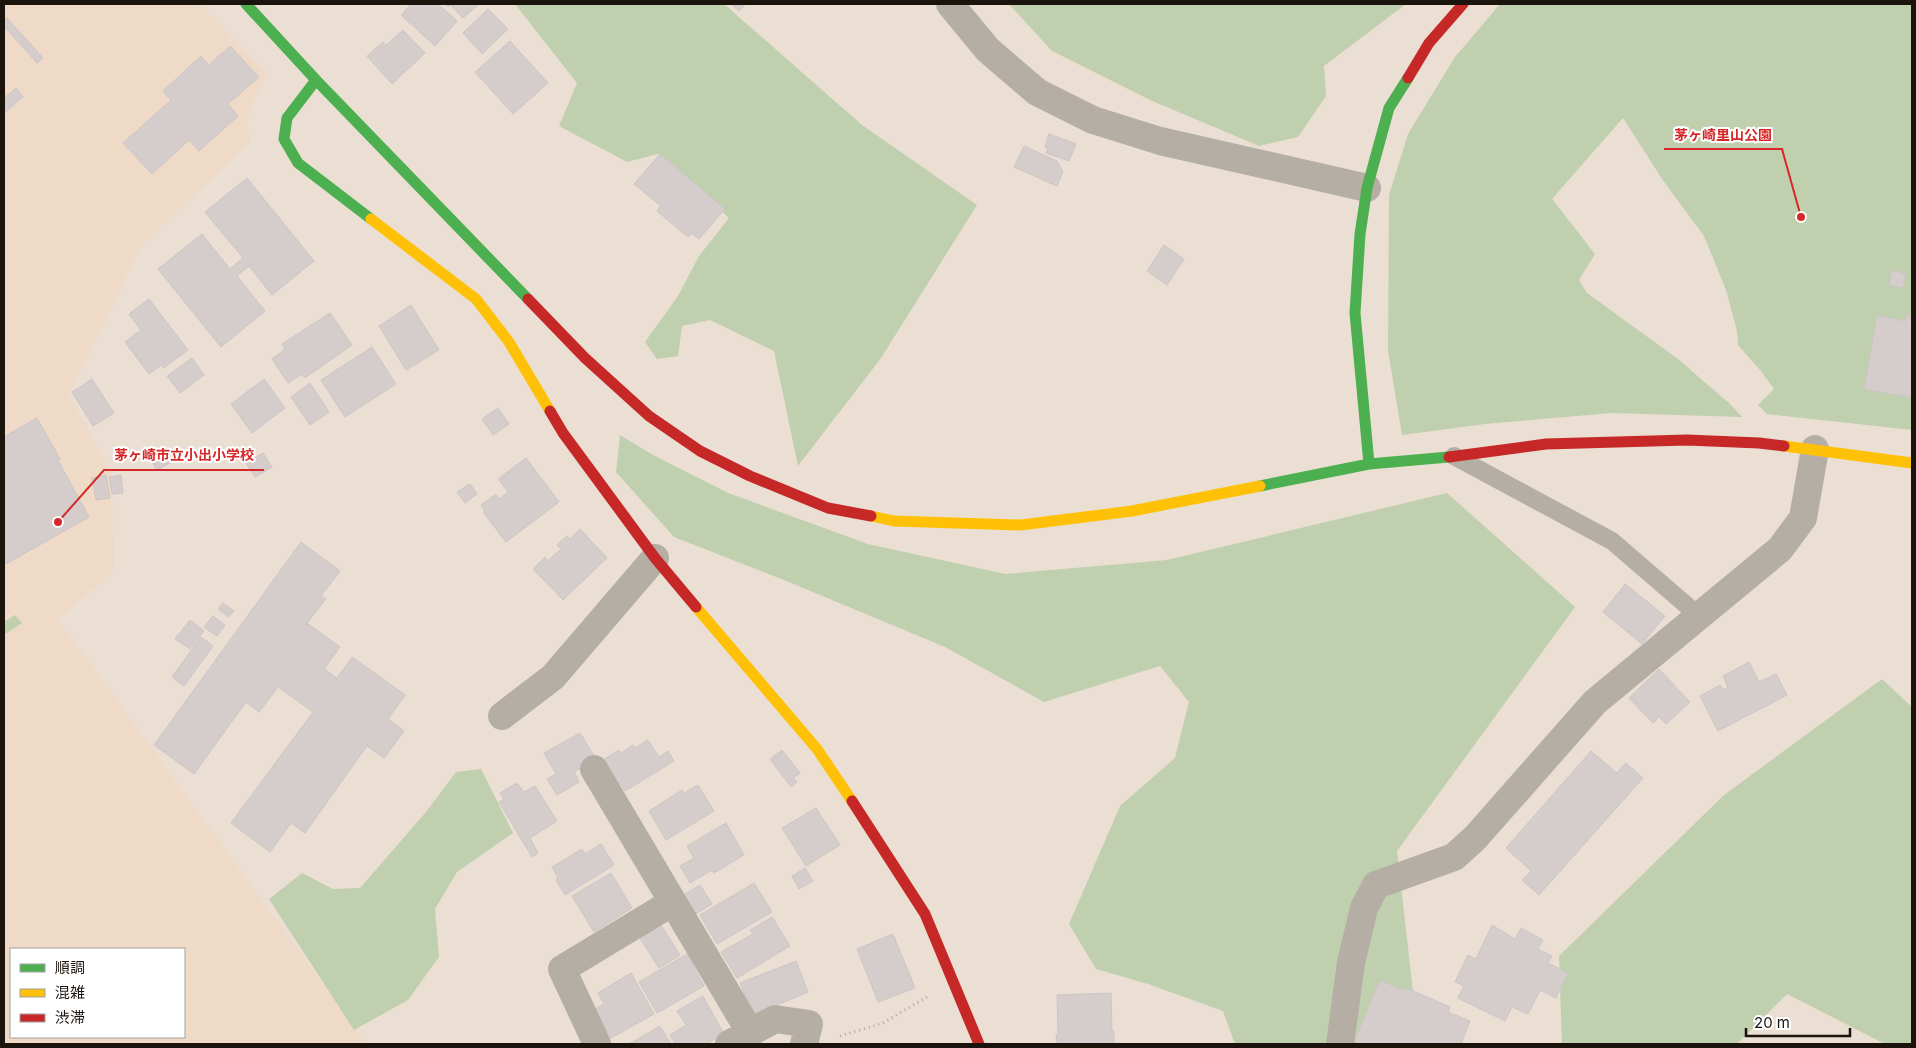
<svg xmlns="http://www.w3.org/2000/svg" width="1916" height="1048" viewBox="0 0 1916 1048" font-family="Inter,'Noto Sans JP',sans-serif">
<style>
.built{fill:#eedac7;fill-rule:evenodd}
.green{fill:#c0cfae}
.building{fill:#d5cccc;stroke:#cdc5c5}
.lines{fill:none;stroke-linecap:round;stroke-linejoin:round}
.path{stroke:#b0a9a1;stroke-width:3;stroke-dasharray:1 4;stroke-linecap:butt}
.lane{stroke:#b5aea5;stroke-width:18}
.street{stroke:#b5aea5;stroke-width:28}
.fast{stroke:#4caf50;stroke-width:11}
.slow{stroke:#ffc107;stroke-width:11}
.jam{stroke:#c62828;stroke-width:11}
.leader{fill:none;stroke:#d62828;stroke-width:2}
.callout-dot{fill:#d62828;stroke:#fff;stroke-width:2}
.callout-label{font-size:14px;text-anchor:middle;font-weight:bold;fill:#d62828;stroke:#fff;stroke-width:4;stroke-linejoin:round;paint-order:stroke}
</style>
<rect width="100%" height="100%" fill="#ebdfd4"/>
<path class="built" d="M 4,4 L 200,4 L 266,73 L 247,117 L 250,142 L 141,246 L 69,396 L 112,473 L 114,572 L 58,619 L 366,1044 L 4,1044 ZM 11,949 L 184,949 L 184,1037 L 11,1037 Z"/>
<path class="green" d="M 515,4 L 724,4 L 862,125 L 977,205 L 881,358 L 798,466 L 774,351 L 710,320 L 682,326 L 678,356 L 657,359 L 645,342 L 678,296 L 699,256 L 729,218 L 658,154 L 627,162 L 559,126 L 577,83 Z
M 1009,4 L 1406,4 L 1324,66 L 1326,96 L 1298,137 L 1259,146 L 1150,100 L 1052,51 Z
M 1500,4 L 1912,4 L 1912,430 L 1767,414 L 1758,405 L 1774,389 L 1760,370 L 1738,345 L 1737,331 L 1726,290 L 1704,236 L 1662,179 L 1623,118 L 1552,199 L 1595,254 L 1579,280 L 1587,293 L 1678,359 L 1730,404 L 1742,417 L 1612,413 L 1485,424 L 1402,435 L 1388,350 L 1389,195 L 1408,134 L 1455,57 Z
M 620,435 L 653,455 L 728,493 L 868,544 L 1005,574 L 1167,560 L 1447,493 L 1575,607 L 1397,851 L 1419,1044 L 1235,1044 L 1223,1011 L 1148,984 L 1096,969 L 1069,924 L 1120,806 L 1175,758 L 1189,702 L 1160,666 L 1044,702 L 945,647 L 784,580 L 674,537 L 616,472 Z
M 15,615 L 22,623 L 4,635 L 4,622 Z
M 1882,679 L 1912,707 L 1912,1044 L 1885,1044 L 1787,994 L 1737,1044 L 1562,1044 L 1559,956 L 1724,795 Z
M 481,769 L 513,833 L 457,872 L 435,909 L 439,957 L 408,1000 L 354,1030 L 269,899 L 302,873 L 333,889 L 360,888 L 426,812 L 456,772 Z"/>
<path class="building" d="M 411,4 L 438,4 L 457,21 L 435,46 L 401,15 Z
M 446,4 L 479,4 L 463,18 L 451,5 L 448,7 Z
M 731,4 L 745,4 L 739,11 Z
M 488,9 L 508,29 L 482,54 L 463,33 Z
M 7,18 L 43,58 L 37,63 L 4,26 L 4,21 Z
M 403,30 L 425,53 L 392,84 L 367,56 L 383,42 L 386,45 Z
M 510,41 L 548,83 L 513,114 L 475,72 Z
M 230,46 L 259,77 L 228,104 L 238,116 L 199,151 L 189,140 L 152,174 L 123,143 L 171,100 L 163,91 L 201,56 L 209,65 Z
M 16,88 L 23,97 L 4,113 L 4,98 Z
M 1049,134 L 1076,144 L 1069,161 L 1046,153 L 1048,148 L 1045,147 Z
M 1024,146 L 1057,161 L 1063,172 L 1057,186 L 1014,167 Z
M 660,154 L 725,209 L 699,239 L 691,233 L 688,237 L 657,211 L 661,206 L 634,184 Z
M 247,178 L 314,261 L 272,295 L 249,266 L 237,276 L 265,311 L 221,347 L 158,269 L 202,234 L 230,269 L 243,258 L 205,212 Z
M 1164,245 L 1184,259 L 1167,285 L 1147,271 Z
M 1892,270 L 1906,274 L 1903,288 L 1889,285 Z
M 149,299 L 188,350 L 164,368 L 161,365 L 149,374 L 125,342 L 141,330 L 129,314 Z
M 411,305 L 439,350 L 406,370 L 379,326 Z
M 330,313 L 352,345 L 305,378 L 302,374 L 288,383 L 272,359 L 285,349 L 282,344 Z
M 1906,314 L 1912,315 L 1912,398 L 1864,389 L 1877,316 L 1906,321 Z
M 372,347 L 396,384 L 345,417 L 321,380 Z
M 192,358 L 204,375 L 180,393 L 167,376 Z
M 92,379 L 114,413 L 93,426 L 72,392 Z
M 264,379 L 285,408 L 252,433 L 231,404 Z
M 310,383 L 329,412 L 310,425 L 291,397 Z
M 498,408 L 509,424 L 493,435 L 482,419 Z
M 37,418 L 60,459 L 58,460 L 89,517 L 4,565 L 4,437 Z
M 167,453 L 172,462 L 157,470 L 152,462 Z
M 263,453 L 272,467 L 255,477 L 246,463 Z
M 526,458 L 559,502 L 506,542 L 483,512 L 485,511 L 481,505 L 496,494 L 499,499 L 508,492 L 498,479 Z
M 106,475 L 110,498 L 96,500 L 92,478 Z
M 121,475 L 123,493 L 112,494 L 109,477 Z
M 470,484 L 477,494 L 465,503 L 457,492 Z
M 580,529 L 607,558 L 563,600 L 533,569 L 545,557 L 548,561 L 561,549 L 557,545 L 567,536 L 570,539 Z
M 301,542 L 340,571 L 321,596 L 326,599 L 307,623 L 340,647 L 324,669 L 337,678 L 352,657 L 405,695 L 388,719 L 404,731 L 384,758 L 367,746 L 305,833 L 291,823 L 270,852 L 231,823 L 313,712 L 278,687 L 259,712 L 246,702 L 194,774 L 154,745 Z
M 1625,584 L 1665,616 L 1642,644 L 1603,612 Z
M 223,603 L 234,611 L 229,617 L 218,609 Z
M 213,616 L 225,625 L 217,636 L 204,627 Z
M 190,620 L 204,631 L 190,649 L 175,639 Z
M 201,637 L 213,646 L 184,686 L 172,677 Z
M 1749,662 L 1759,682 L 1776,674 L 1787,695 L 1718,731 L 1700,696 L 1720,685 L 1723,690 L 1728,687 L 1723,676 Z
M 1659,669 L 1690,702 L 1666,724 L 1659,717 L 1653,723 L 1629,698 Z
M 580,733 L 596,759 L 574,772 L 579,782 L 557,795 L 547,779 L 556,774 L 544,753 Z
M 648,740 L 659,757 L 668,751 L 674,761 L 625,791 L 620,783 L 617,785 L 603,760 L 619,750 L 621,753 L 633,745 L 635,748 Z
M 782,750 L 800,773 L 793,778 L 797,782 L 791,787 L 770,759 Z
M 1591,751 L 1617,773 L 1626,763 L 1643,778 L 1539,895 L 1522,880 L 1531,871 L 1506,848 Z
M 517,783 L 524,792 L 535,786 L 557,821 L 530,838 L 538,853 L 532,857 L 499,802 L 504,799 L 500,793 Z
M 698,785 L 714,811 L 666,840 L 649,811 L 682,790 L 684,793 Z
M 816,808 L 840,845 L 806,866 L 782,828 Z
M 726,823 L 744,855 L 714,873 L 712,870 L 690,883 L 680,866 L 694,858 L 687,846 Z
M 601,844 L 614,865 L 565,895 L 556,880 L 558,878 L 552,867 L 582,849 L 585,854 Z
M 805,868 L 813,881 L 799,889 L 792,876 Z
M 611,873 L 632,908 L 594,932 L 572,896 Z
M 754,883 L 772,912 L 717,944 L 700,915 Z
M 700,885 L 712,904 L 694,915 L 682,896 Z
M 772,917 L 790,946 L 737,978 L 721,952 L 753,934 L 750,930 Z
M 661,925 L 680,955 L 659,968 L 640,938 Z
M 1492,925 L 1515,939 L 1521,928 L 1543,940 L 1538,949 L 1552,956 L 1548,963 L 1568,973 L 1556,998 L 1540,990 L 1528,1014 L 1512,1007 L 1505,1021 L 1458,998 L 1464,986 L 1455,982 L 1468,955 L 1476,959 Z
M 893,934 L 915,988 L 878,1002 L 857,949 Z
M 687,954 L 704,986 L 657,1013 L 639,982 Z
M 796,961 L 808,992 L 753,1015 L 740,983 Z
M 631,973 L 654,1014 L 611,1038 L 595,1009 L 604,1004 L 598,993 Z
M 1380,980 L 1403,990 L 1404,987 L 1450,1007 L 1448,1012 L 1470,1021 L 1461,1044 L 1360,1044 L 1354,1042 Z
M 1111,993 L 1112,1031 L 1114,1031 L 1114,1044 L 1057,1044 L 1056,1035 L 1058,1034 L 1057,995 Z
M 703,996 L 724,1034 L 706,1044 L 675,1044 L 670,1035 L 686,1025 L 677,1011 Z
M 660,1026 L 671,1044 L 629,1044 Z"/>
<g class="lines">
<path class="path" d="M 840,1036 L 883,1023 L 927,997"/>
<path class="lane" d="M 1454,456 L 1612,541 L 1699,616"/>
<path class="street" d="M 950,4 L 988,50 L 1037,92 L 1093,120 L 1160,141 L 1367,188
M 502,716 L 553,677 L 655,558
M 594,769 L 750,1032
M 597,1044 L 562,969 L 673,902
M 729,1044 L 775,1019 L 809,1024 L 804,1044
M 1340,1044 L 1351,963 L 1364,908 L 1376,885 L 1454,857 L 1475,838 L 1595,702 L 1780,549 L 1803,518 L 1815,449"/>
<path class="fast" d="M 246,4 L 316,80 L 528,299
M 316,80 L 287,118 L 284,139 L 298,163 L 371,219
M 1369,464 L 1355,313 L 1360,234 L 1367,188 L 1389,108 L 1408,78
M 1260,486 L 1369,464 L 1449,457"/>
<path class="slow" d="M 371,219 L 476,299 L 509,342 L 550,411
M 1784,446 L 1912,463
M 871,516 L 894,521 L 1021,525 L 1132,511 L 1260,486
M 696,607 L 817,749 L 852,801"/>
<path class="jam" d="M 1408,78 L 1429,43 L 1463,4
M 528,299 L 585,358 L 649,416 L 700,451 L 750,476 L 828,508 L 871,516
M 550,411 L 563,433 L 655,558 L 696,607
M 1449,457 L 1546,444 L 1687,440 L 1759,443 L 1784,446
M 852,801 L 925,914 L 979,1044"/>
</g>
<path class="leader" d="M1801 217L1782 149H1664M58 522L104 470H264"/>
<g class="callout-dot">
<circle cx="1801" cy="217" r="5"/>
<circle cx="58" cy="522" r="5"/>
</g>
<g class="callout-label">
<text x="1723" y="140">茅ヶ崎里山公園</text>
<text x="184" y="460">茅ヶ崎市立小出小学校</text>
</g>
<rect width="1916" height="1048" fill="none" stroke="#1b140d" stroke-width="10"/>
<rect x="10" y="948" width="175" height="90" fill="#ffffff" stroke="#a4a19e"/>
<rect x="20" y="964" width="25" height="8" fill="#4caf50" stroke="#a4a19e"/>
<text x="55" y="973" font-size="15" fill="#1b140d">順調</text>
<rect x="20" y="989" width="25" height="8" fill="#ffc107" stroke="#a4a19e"/>
<text x="55" y="998" font-size="15" fill="#1b140d">混雑</text>
<rect x="20" y="1014" width="25" height="8" fill="#c62828" stroke="#a4a19e"/>
<text x="55" y="1023" font-size="15" fill="#1b140d">渋滞</text>
<path d="M1746 1028v8h104v-8" fill="none" stroke="#1b140d" stroke-width="2.5"/>
<text x="1754" y="1028" font-size="15" fill="#1b140d" stroke="#ffffff" stroke-width="4" paint-order="stroke">20 m</text>
</svg>
